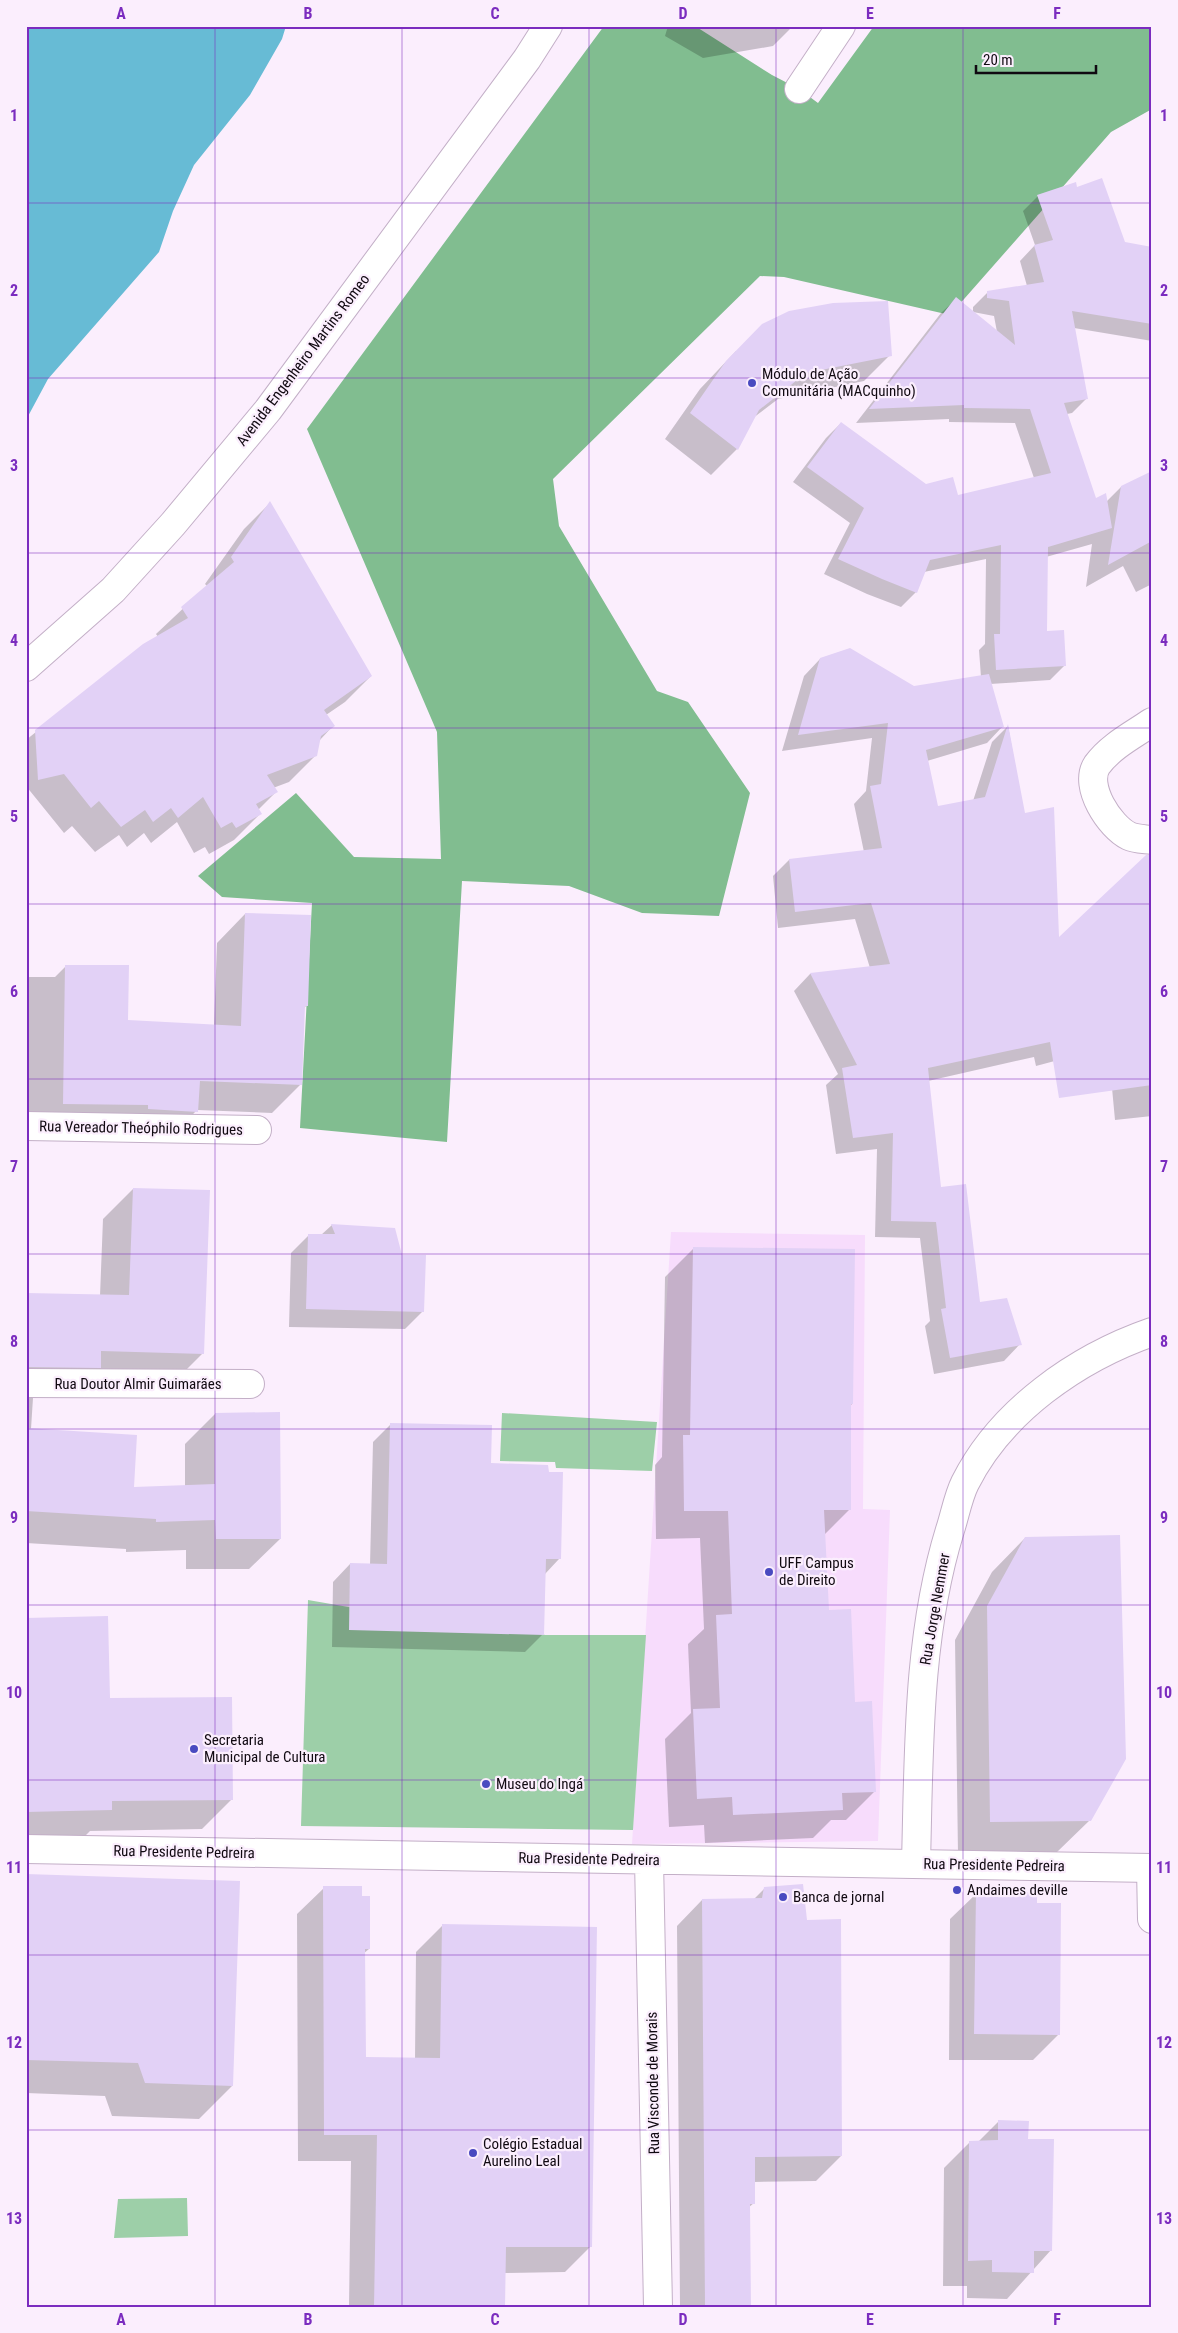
<svg xmlns="http://www.w3.org/2000/svg" width="1178" height="2333" viewBox="0 0 1178 2333" font-family="'Roboto Condensed',sans-serif">
<style>
.built{fill:#f7dcfc}
.green{fill:#9dcfa8}
.forest{fill:#81bd90}
.water{fill:#67bbd5}
.shadow{fill:#0003;fill-rule:evenodd}
.building{fill:#e2d1f6}
.lines{fill:none;stroke-linecap:round;stroke-linejoin:round}
.minor-casing{stroke:#c3afc7;stroke-width:30}
.tertiary-casing{stroke:#c3afc7;stroke-width:30}
.secondary-casing{stroke:#c3afc7;stroke-width:30}
.minor{stroke:#fff;stroke-width:28}
.tertiary{stroke:#fff;stroke-width:28}
.secondary{stroke:#fff;stroke-width:28}
.grid{fill:none;stroke:#7b2cbf;stroke-width:1;stroke-opacity:0.55}
.poi-dot{fill:#494ac0;stroke:#fbeefd;stroke-width:2}
.labels{text-anchor:middle;stroke-width:4.5;stroke-linejoin:round;paint-order:stroke}
.street-label{font-size:15px;fill:#100911;stroke:#fbeefd}
.poi-label{font-size:15px;fill:#100911;stroke:#fbeefd;text-anchor:start}
.neatline{fill:none;stroke:#7b2cbf;stroke-width:2}
.grid-label{font-size:16px;text-anchor:middle;font-weight:bold;fill:#7b2cbf}
</style>
<rect width="100%" height="100%" fill="#fbeefd"/>
<path class="built" d="M 671,1232 L 865,1235 L 863,1509 L 890,1510 L 878,1841 L 632,1844 Z"/>
<path class="green" d="M 502,1413 L 657,1422 L 652,1471 L 556,1468 L 555,1462 L 500,1461 Z
M 308,1600 L 441,1623 L 534,1631 L 545,1635 L 646,1635 L 633,1830 L 301,1826 Z
M 187,2198 L 188,2236 L 114,2238 L 118,2199 Z"/>
<path class="forest" d="M 604,26 L 695,26 L 772,75 L 799,89 L 818,103 L 874,26 L 1152,26 L 1152,109 L 1111,132 L 950,315 L 784,277 L 760,276 L 553,479 L 559,526 L 657,691 L 688,702 L 750,793 L 719,916 L 642,913 L 569,886 L 462,881 L 447,1142 L 300,1128 L 312,903 L 222,897 L 198,876 L 296,793 L 354,857 L 441,859 L 437,732 L 307,429 Z"/>
<path class="water" d="M 26,26 L 286,26 L 282,39 L 250,95 L 194,165 L 173,211 L 159,252 L 48,379 L 26,420 Z"/>
<path class="shadow" d="M 668,26 L 793,26 L 773,46 L 703,58 L 665,36 Z
M 1076,189 L 1124,243 L 1152,248 L 1152,341 L 1074,328 L 1087,398 L 1072,413 L 1067,414 L 1095,500 L 1106,502 L 1121,487 L 1152,473 L 1152,584 L 1136,592 L 1123,566 L 1086,587 L 1092,544 L 1046,557 L 1045,633 L 1065,665 L 1050,680 L 990,684 L 1003,726 L 987,743 L 927,761 L 937,807 L 973,801 L 992,742 L 1008,726 L 1024,815 L 1058,940 L 1152,1035 L 1036,1066 L 1034,1057 L 928,1081 L 940,1188 L 979,1304 L 1020,1344 L 1004,1361 L 934,1374 L 925,1326 L 930,1321 L 920,1238 L 875,1237 L 877,1149 L 836,1154 L 826,1085 L 838,1074 L 794,991 L 810,974 L 870,968 L 855,919 L 778,928 L 773,876 L 789,860 L 864,852 L 854,804 L 866,791 L 872,738 L 782,751 L 804,676 L 820,659 L 914,687 L 981,677 L 979,650 L 985,644 L 986,559 L 924,572 L 916,592 L 901,607 L 867,594 L 824,574 L 850,523 L 793,482 L 826,438 L 841,423 L 926,485 L 957,497 L 1034,478 L 1015,423 L 949,422 L 949,419 L 856,423 L 941,313 L 956,299 L 973,312 L 973,307 L 988,292 L 1027,286 L 1020,261 L 1035,245 L 1023,211 L 1038,196 ZM 973,312 L 994,316 L 997,332 Z
M 736,351 L 890,355 L 864,381 L 778,399 L 753,418 L 737,449 L 711,475 L 665,439 L 700,389 Z
M 270,503 L 371,676 L 345,702 L 326,715 L 333,726 L 319,741 L 316,755 L 289,782 L 273,788 L 276,792 L 258,810 L 260,814 L 234,840 L 209,854 L 205,847 L 194,853 L 177,822 L 151,843 L 144,833 L 127,847 L 119,835 L 95,852 L 72,826 L 64,833 L 26,786 L 26,740 L 144,645 L 158,637 L 156,634 L 207,586 L 205,584 L 244,529 Z
M 245,914 L 306,1006 L 304,1008 L 301,1084 L 272,1113 L 197,1110 L 168,1140 L 26,1126 L 26,977 L 55,977 L 66,966 L 127,1021 L 214,1026 L 217,943 Z
M 1152,1068 L 1152,1116 L 1115,1120 L 1112,1088 Z
M 133,1189 L 203,1353 L 172,1384 L 86,1381 L 69,1398 L 33,1398 L 31,1429 L 133,1489 L 185,1487 L 185,1444 L 215,1414 L 280,1539 L 249,1569 L 186,1569 L 186,1550 L 126,1552 L 126,1549 L 26,1543 L 26,1294 L 100,1296 L 103,1219 Z
M 332,1225 L 401,1256 L 423,1311 L 405,1329 L 289,1327 L 291,1253 L 309,1235 L 321,1235 Z
M 693,1249 L 852,1404 L 850,1406 L 850,1509 L 824,1535 L 828,1612 L 854,1703 L 875,1791 L 846,1820 L 831,1820 L 813,1838 L 705,1843 L 704,1825 L 669,1827 L 665,1739 L 691,1713 L 688,1644 L 704,1629 L 700,1538 L 656,1539 L 655,1465 L 662,1457 L 665,1277 Z
M 391,1424 L 490,1465 L 547,1473 L 559,1559 L 545,1574 L 543,1634 L 525,1652 L 332,1647 L 333,1582 L 350,1564 L 370,1565 L 373,1442 Z
M 1025,1538 L 1090,1820 L 1056,1853 L 958,1855 L 955,1640 L 992,1572 Z
M 26,1619 L 109,1700 L 232,1799 L 202,1829 L 90,1831 L 81,1840 L 26,1841 Z
M 26,1875 L 232,2086 L 199,2119 L 112,2116 L 105,2096 L 26,2093 Z
M 324,1888 L 361,1897 L 369,1949 L 363,1954 L 364,2058 L 415,2059 L 416,1952 L 442,1926 L 591,2246 L 565,2272 L 504,2273 L 503,2307 L 349,2307 L 351,2161 L 298,2161 L 297,1914 Z
M 764,1889 L 806,1921 L 841,2156 L 816,2181 L 754,2182 L 754,2203 L 748,2208 L 750,2307 L 680,2307 L 677,1926 L 702,1900 L 754,1899 Z
M 977,1893 L 1035,1904 L 1059,2034 L 1033,2060 L 949,2060 L 950,1919 Z
M 998,2122 L 1027,2140 L 1051,2250 L 1007,2299 L 967,2298 L 967,2286 L 943,2286 L 944,2168 L 970,2142 L 978,2142 Z"/>
<path class="building" d="M 1102,178 L 1125,242 L 1152,247 L 1152,324 L 1072,311 L 1088,399 L 1064,403 L 1096,498 L 1106,493 L 1112,528 L 1048,547 L 1047,631 L 1064,630 L 1066,666 L 996,670 L 994,634 L 1000,634 L 1001,545 L 930,560 L 917,593 L 882,579 L 838,559 L 864,508 L 807,467 L 841,422 L 926,484 L 953,477 L 958,495 L 1051,473 L 1030,409 L 964,408 L 964,405 L 869,409 L 956,297 L 1015,345 L 1009,301 L 987,298 L 987,291 L 1044,282 L 1034,245 L 1053,240 L 1037,195 L 1076,182 L 1077,187 Z
M 888,301 L 892,356 L 806,373 L 759,410 L 738,450 L 690,413 L 726,361 L 762,324 L 789,311 L 833,303 Z
M 1152,471 L 1152,541 L 1108,565 L 1121,486 Z
M 270,501 L 372,676 L 324,710 L 335,726 L 321,736 L 317,756 L 267,775 L 278,792 L 256,804 L 262,814 L 236,828 L 232,822 L 221,828 L 203,797 L 178,818 L 171,808 L 153,822 L 145,810 L 121,827 L 99,801 L 91,808 L 64,774 L 38,780 L 35,730 L 143,644 L 188,618 L 181,607 L 234,562 L 231,557 Z
M 850,648 L 914,686 L 989,674 L 1004,727 L 926,750 L 938,806 L 985,797 L 1008,724 L 1025,813 L 1054,807 L 1059,937 L 1146,855 L 1152,855 L 1152,1085 L 1059,1098 L 1050,1042 L 928,1068 L 941,1187 L 966,1184 L 980,1302 L 1007,1298 L 1022,1345 L 950,1358 L 941,1309 L 946,1308 L 936,1222 L 891,1221 L 893,1133 L 853,1138 L 842,1068 L 857,1065 L 810,973 L 890,964 L 871,903 L 795,912 L 789,859 L 882,848 L 870,786 L 881,784 L 888,723 L 798,735 L 820,658 Z
M 245,913 L 311,915 L 308,1006 L 305,1006 L 302,1085 L 200,1081 L 198,1112 L 148,1109 L 148,1105 L 63,1104 L 65,965 L 129,965 L 128,1020 L 241,1026 Z
M 133,1188 L 210,1190 L 204,1354 L 101,1351 L 101,1368 L 26,1367 L 26,1293 L 129,1295 Z
M 331,1224 L 395,1228 L 402,1255 L 426,1255 L 424,1312 L 306,1309 L 308,1234 L 335,1234 Z
M 693,1247 L 855,1249 L 853,1404 L 851,1404 L 851,1510 L 824,1510 L 829,1610 L 851,1609 L 855,1702 L 872,1701 L 876,1792 L 842,1793 L 843,1810 L 733,1815 L 732,1797 L 697,1799 L 693,1709 L 720,1708 L 716,1615 L 732,1614 L 728,1511 L 684,1511 L 683,1435 L 690,1435 Z
M 280,1412 L 281,1539 L 216,1539 L 215,1520 L 156,1522 L 156,1519 L 26,1511 L 26,1428 L 137,1435 L 134,1487 L 215,1484 L 215,1413 Z
M 390,1423 L 492,1425 L 491,1463 L 548,1465 L 549,1472 L 563,1472 L 561,1559 L 546,1559 L 544,1635 L 349,1630 L 350,1563 L 387,1564 Z
M 1120,1535 L 1126,1759 L 1091,1821 L 990,1822 L 987,1606 L 1025,1537 Z
M 108,1616 L 110,1698 L 232,1697 L 233,1800 L 112,1801 L 112,1810 L 26,1812 L 26,1618 Z
M 26,1874 L 240,1881 L 233,2086 L 145,2083 L 138,2063 L 26,2060 Z
M 803,1884 L 807,1920 L 841,1919 L 842,2156 L 755,2157 L 755,2204 L 750,2204 L 751,2307 L 705,2307 L 702,1899 L 762,1898 L 764,1887 Z
M 323,1886 L 362,1886 L 362,1896 L 370,1896 L 370,1949 L 365,1949 L 366,2057 L 440,2058 L 442,1924 L 597,1927 L 592,2247 L 506,2247 L 505,2307 L 374,2307 L 377,2135 L 324,2135 Z
M 976,1892 L 1037,1892 L 1037,1903 L 1061,1903 L 1060,2035 L 974,2034 Z
M 998,2120 L 1029,2121 L 1028,2139 L 1054,2139 L 1052,2251 L 1034,2251 L 1034,2273 L 992,2272 L 992,2260 L 968,2261 L 969,2141 L 998,2140 Z"/>
<g class="lines">
<defs>
<path id="minor" d="M 799,89 L 841,26
M 1152,722 C 1133,735 1111,746 1097,765 C 1083,786 1110,827 1129,836 C 1135,839 1145,839 1152,840
M 26,1126 L 257,1130
M 26,1383 L 250,1384
M 916,1863 C 919,1752 917,1637 950,1530 C 955,1515 958,1497 965,1483 C 1001,1411 1077,1358 1152,1332
M 1151,1868 L 1152,1919"/>
<path id="tertiary" d="M 26,1849 L 1152,1868
M 649,1860 L 658,2307"/>
<path id="secondary" d="M 26,667 L 113,590 L 173,524 L 268,410 L 527,59 L 548,26"/>
</defs>
<use href="#minor" class="minor-casing"/>
<use href="#tertiary" class="tertiary-casing"/>
<use href="#secondary" class="secondary-casing"/>
<use href="#minor" class="minor"/>
<use href="#tertiary" class="tertiary"/>
<use href="#secondary" class="secondary"/>
</g>
<path class="grid" d="M 215,26 L 215,2307M 402,26 L 402,2307M 589,26 L 589,2307M 776,26 L 776,2307M 963,26 L 963,2307M 26,203 L 1152,203M 26,378 L 1152,378M 26,553 L 1152,553M 26,728 L 1152,728M 26,904 L 1152,904M 26,1079 L 1152,1079M 26,1254 L 1152,1254M 26,1429 L 1152,1429M 26,1605 L 1152,1605M 26,1780 L 1152,1780M 26,1955 L 1152,1955M 26,2130 L 1152,2130"/>
<g class="poi-dot">
<circle cx="752" cy="383" r="5"/>
<circle cx="769" cy="1572" r="5"/>
<circle cx="194" cy="1749" r="5"/>
<circle cx="486" cy="1784" r="5"/>
<circle cx="957" cy="1890" r="5"/>
<circle cx="783" cy="1897" r="5"/>
<circle cx="473" cy="2153" r="5"/>
</g>
<g class="labels">
<g class="street-label">
<text transform="translate(303 360) rotate(-53)" y="5">Avenida Engenheiro Martins Romeo</text>
<text transform="translate(141 1128) rotate(1)" y="5">Rua Vereador Theóphilo Rodrigues</text>
<text x="138" y="1389">Rua Doutor Almir Guimarães</text>
<text transform="translate(935 1609) rotate(-80)" y="5">Rua Jorge Nemmer</text>
<text transform="translate(184 1852) rotate(1)" y="5">Rua Presidente Pedreira</text>
<text transform="translate(589 1859) rotate(1)" y="5">Rua Presidente Pedreira</text>
<text transform="translate(994 1865) rotate(1)" y="5">Rua Presidente Pedreira</text>
<text transform="translate(653 2083) rotate(-91)" y="5">Rua Visconde de Morais</text>
</g>
<g class="poi-label">
<text x="762" y="379">Módulo de Ação<tspan x="762" dy="17">Comunitária (MACquinho)</tspan></text>
<text x="779" y="1568">UFF Campus<tspan x="779" dy="17">de Direito</tspan></text>
<text x="204" y="1745">Secretaria<tspan x="204" dy="17">Municipal de Cultura</tspan></text>
<text x="496" y="1789">Museu do Ingá</text>
<text x="967" y="1895">Andaimes deville</text>
<text x="793" y="1902">Banca de jornal</text>
<text x="483" y="2149">Colégio Estadual<tspan x="483" dy="17">Aurelino Leal</tspan></text>
</g>
</g>
<rect width="1178" height="2333" fill="none" stroke="#fbeefd" stroke-width="55"/>
<path d="M976 65v8h120v-8" fill="none" stroke="#100911" stroke-width="2.5"/>
<text x="983" y="65" font-size="15" fill="#100911" stroke="#fbeefd" stroke-width="4" paint-order="stroke">20 m</text>
<rect x="28" y="28" width="1122" height="2278" class="neatline"/>
<g class="grid-label">
<text x="121" y="19">A</text>
<text x="308" y="19">B</text>
<text x="495" y="19">C</text>
<text x="683" y="19">D</text>
<text x="870" y="19">E</text>
<text x="1057" y="19">F</text>
<text x="14" y="121">1</text>
<text x="1164" y="121">1</text>
<text x="14" y="296">2</text>
<text x="1164" y="296">2</text>
<text x="14" y="471">3</text>
<text x="1164" y="471">3</text>
<text x="14" y="646">4</text>
<text x="1164" y="646">4</text>
<text x="14" y="822">5</text>
<text x="1164" y="822">5</text>
<text x="14" y="997">6</text>
<text x="1164" y="997">6</text>
<text x="14" y="1172">7</text>
<text x="1164" y="1172">7</text>
<text x="14" y="1347">8</text>
<text x="1164" y="1347">8</text>
<text x="14" y="1523">9</text>
<text x="1164" y="1523">9</text>
<text x="14" y="1698">10</text>
<text x="1164" y="1698">10</text>
<text x="14" y="1873">11</text>
<text x="1164" y="1873">11</text>
<text x="14" y="2048">12</text>
<text x="1164" y="2048">12</text>
<text x="14" y="2224">13</text>
<text x="1164" y="2224">13</text>
<text x="121" y="2325">A</text>
<text x="308" y="2325">B</text>
<text x="495" y="2325">C</text>
<text x="683" y="2325">D</text>
<text x="870" y="2325">E</text>
<text x="1057" y="2325">F</text>
</g>
</svg>
